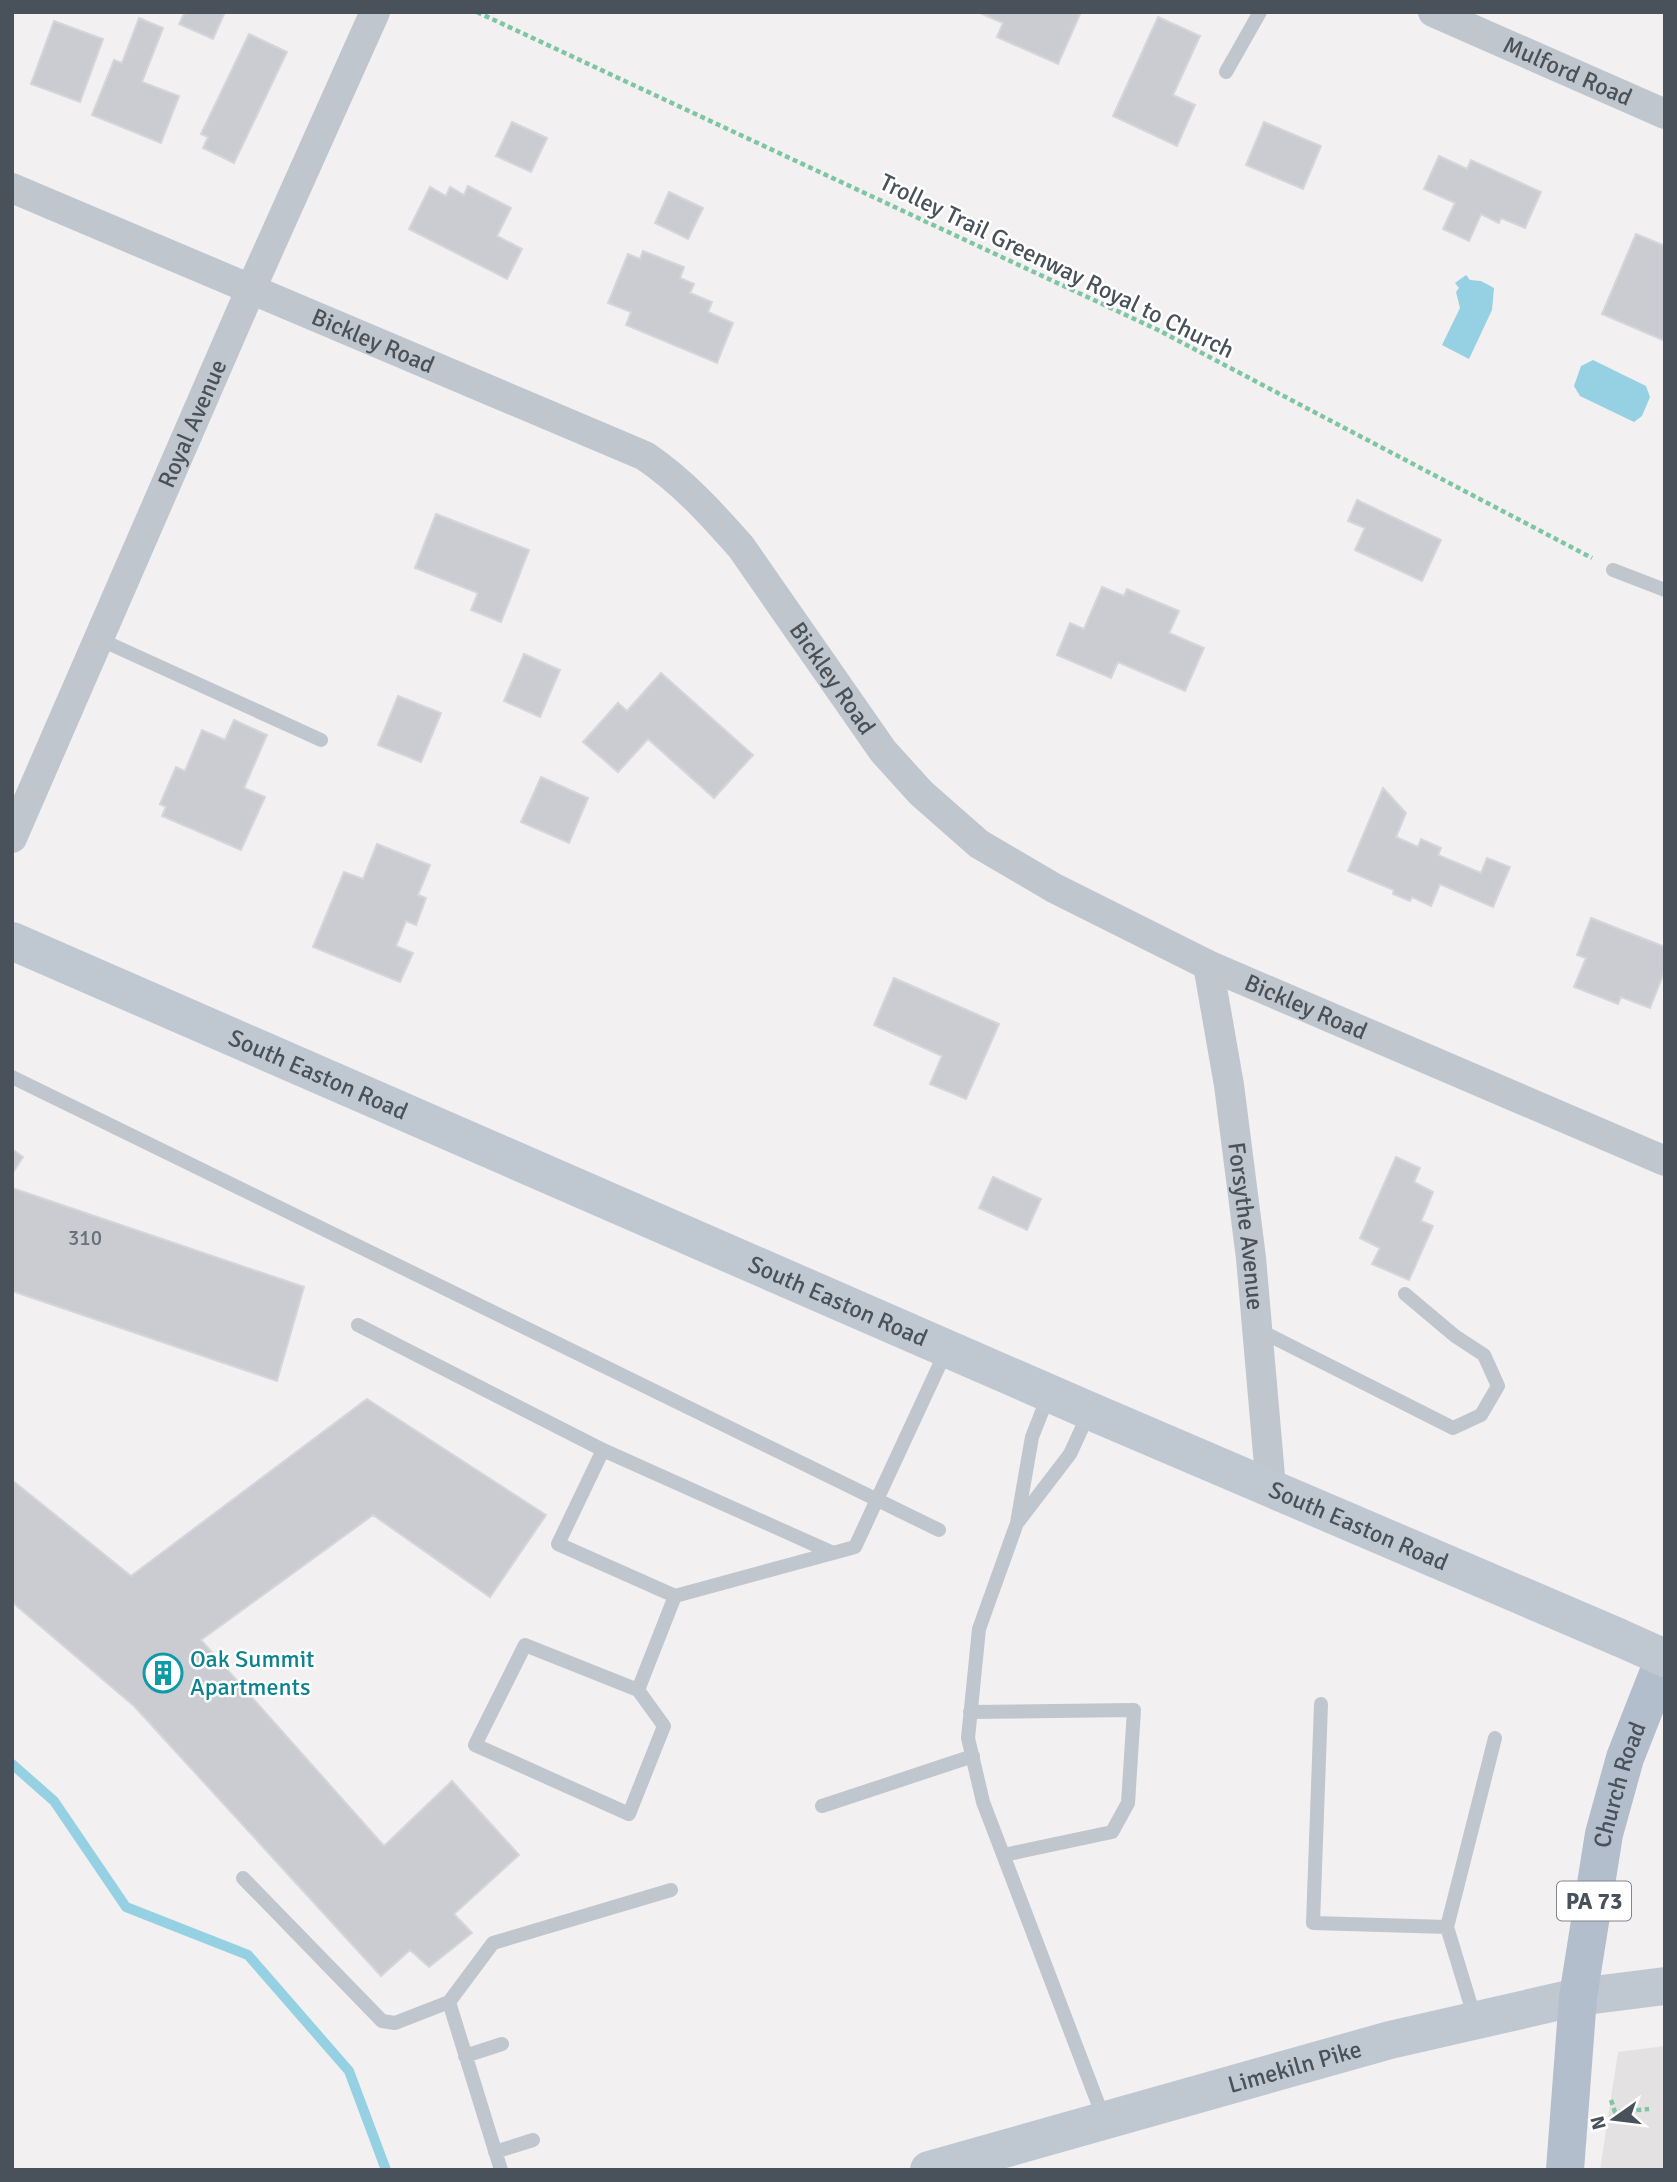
<svg xmlns="http://www.w3.org/2000/svg" width="1677" height="2182" viewBox="0 0 1677 2182" font-family="Signika,sans-serif">
<style>
.education{fill:#e3e1e1}
.water{fill:#95d1e3}
.lines{fill:none;stroke-linecap:round;stroke-linejoin:round}
.stream{stroke:#95d1e3;stroke-width:10}
.building{fill:#caccd2;stroke:#d4d6da;stroke-width:2}
.path{stroke:#7ec5a4;stroke-width:4.5;stroke-dasharray:5 3.5;stroke-linecap:butt}
.service{stroke:#bfc6cd;stroke-width:14}
.minor{stroke:#bfc6cd;stroke-width:30}
.secondary{stroke:#bfc8d1;stroke-width:38}
.primary{stroke:#b2becb;stroke-width:38}
.secondary-bridge{stroke:#bfc8d1;stroke-width:38}
.labels{text-anchor:middle;stroke-width:5;stroke-linejoin:round;paint-order:stroke}
.number-label{font-size:21px;fill:#697079}
.shield{fill:#fff;stroke:#80868c;stroke-width:2}
.shield-label{font-size:23px;font-weight:bold;fill:#49525b}
.street-label{font-size:24px;fill:#49525b;stroke:#fff}
.culture-label{font-size:24px;fill:#0d838f;stroke:#fff;text-anchor:start}
</style>
<rect width="100%" height="100%" fill="#f2f0f0"/>
<path class="education" d="M 1665,2046 L 1665,2170 L 1600,2170 L 1618,2052 Z"/>
<path class="water" d="M 1466,275 L 1470,280 L 1481,281 L 1494,288 L 1492,310 L 1469,359 L 1442,345 L 1460,308 L 1456,292 L 1459,288 L 1455,283 Z
M 1593,360 L 1646,386 L 1650,397 L 1642,416 L 1634,422 L 1580,396 L 1574,386 L 1581,366 Z"/>
<g class="lines">
<path class="stream" d="M 12,1764 L 54,1801 L 126,1907 L 248,1955 L 349,2071 L 386,2170"/>
</g>
<path class="building" d="M 185,12 L 225,12 L 213,39 L 179,24 Z
M 978,12 L 1081,12 L 1058,64 L 997,37 L 1003,23 Z
M 1158,17 L 1200,36 L 1173,95 L 1195,105 L 1177,146 L 1113,116 Z
M 139,18 L 163,28 L 142,82 L 179,96 L 161,143 L 92,115 L 114,60 L 122,63 Z
M 54,21 L 103,39 L 80,102 L 31,84 Z
M 249,34 L 287,52 L 234,163 L 203,148 L 208,137 L 201,134 Z
M 512,122 L 547,138 L 531,172 L 496,156 Z
M 1264,122 L 1321,146 L 1303,189 L 1246,165 Z
M 1439,156 L 1467,169 L 1471,160 L 1541,192 L 1525,228 L 1501,218 L 1499,223 L 1481,214 L 1469,241 L 1443,229 L 1455,203 L 1424,189 Z
M 468,186 L 511,208 L 497,236 L 522,249 L 507,279 L 409,229 L 430,187 L 446,196 L 450,187 L 464,195 Z
M 669,192 L 703,208 L 688,239 L 655,223 Z
M 1636,234 L 1665,246 L 1665,341 L 1602,314 Z
M 643,251 L 684,267 L 680,278 L 694,284 L 690,293 L 712,302 L 708,312 L 733,323 L 717,363 L 626,325 L 631,312 L 608,303 L 628,254 L 640,259 Z
M 1357,500 L 1441,540 L 1422,581 L 1355,550 L 1365,528 L 1348,521 Z
M 436,514 L 529,550 L 501,622 L 471,610 L 478,593 L 415,568 Z
M 1102,587 L 1124,596 L 1127,589 L 1179,611 L 1169,633 L 1204,648 L 1185,691 L 1118,662 L 1111,678 L 1057,655 L 1070,623 L 1084,629 Z
M 524,654 L 560,670 L 540,717 L 504,701 Z
M 661,673 L 753,755 L 714,798 L 648,739 L 618,772 L 583,742 L 618,703 L 627,711 Z
M 398,696 L 441,713 L 421,762 L 378,745 Z
M 234,720 L 267,735 L 244,788 L 265,797 L 241,850 L 162,816 L 166,807 L 160,804 L 176,767 L 185,771 L 202,730 L 225,740 Z
M 541,777 L 588,798 L 569,843 L 521,822 Z
M 1383,788 L 1406,813 L 1396,837 L 1418,847 L 1421,839 L 1441,848 L 1438,855 L 1481,873 L 1487,858 L 1510,867 L 1493,907 L 1440,884 L 1431,906 L 1412,897 L 1410,901 L 1393,894 L 1394,890 L 1348,871 Z
M 377,844 L 430,865 L 418,895 L 426,898 L 416,925 L 406,921 L 396,946 L 413,953 L 400,982 L 313,947 L 344,872 L 363,879 Z
M 1591,918 L 1665,947 L 1665,970 L 1650,1008 L 1621,997 L 1618,1004 L 1574,987 L 1586,958 L 1577,955 Z
M 894,978 L 999,1024 L 966,1099 L 930,1084 L 942,1056 L 874,1025 Z
M 12,1149 L 23,1157 L 12,1174 Z
M 1396,1157 L 1420,1168 L 1414,1182 L 1433,1192 L 1421,1221 L 1433,1226 L 1409,1280 L 1372,1264 L 1380,1248 L 1360,1238 Z
M 993,1177 L 1041,1199 L 1027,1230 L 979,1208 Z
M 12,1188 L 304,1287 L 277,1381 L 12,1291 Z
M 367,1399 L 546,1515 L 490,1597 L 373,1515 L 201,1640 L 384,1846 L 452,1781 L 519,1855 L 454,1914 L 472,1933 L 429,1967 L 410,1950 L 381,1976 L 134,1706 L 12,1602 L 12,1480 L 131,1576 Z"/>
<g class="lines">
<path class="path" d="M 477,12 L 1158,330 L 1592,558
M 1611,2100 L 1615,2112 L 1649,2109"/>
<path class="service" d="M 1226,72 L 1260,12
M 1613,570 L 1665,590
M 99,639 L 321,740
M 12,1077 L 939,1530
M 358,1325 L 603,1450
M 1257,1329 L 1453,1428 L 1481,1415 L 1498,1386 L 1484,1355 L 1455,1336 L 1405,1294
M 1049,1394 L 1032,1437 L 1017,1523 L 979,1629 L 968,1738 L 983,1802 L 1104,2119
M 1018,1522 L 1070,1454 L 1089,1413
M 833,1553 L 603,1450 L 558,1544 L 675,1596 L 833,1553 L 855,1547 L 946,1351
M 638,1690 L 664,1726 L 629,1814 L 475,1745 L 525,1645 L 638,1690 L 675,1596
M 1321,1704 L 1313,1923 L 1447,1927 L 1475,2019
M 970,1712 L 1134,1710 L 1128,1803 L 1112,1832 L 1004,1855
M 822,1806 L 973,1756
M 243,1878 L 382,2021 L 395,2023 L 449,2002 L 493,1943 L 671,1890
M 1447,1927 L 1495,1738
M 449,2002 L 501,2170
M 465,2056 L 502,2044
M 495,2152 L 533,2140"/>
<g class="minor">
<path id="s1" d="M 1433,12 L 1665,114"/>
<path id="s2" d="M 12,188 L 645,456 C 683,482 711,513 741,547 L 883,751 L 921,793 L 979,844 L 1054,888 L 1208,965 L 1665,1161"/>
<path id="s3" d="M 12,838 L 250,291 L 375,12"/>
<path id="s4" d="M 1208,965 L 1229,1085 L 1251,1258 L 1271,1488"/>
</g>
<g class="secondary">
<path id="s5" d="M 12,941 L 1090,1411 L 1618,1637"/>
<path id="s6" d="M 929,2170 L 1390,2040 L 1578,1997 L 1665,1986"/>
</g>
<path class="primary" id="s7" d="M 1565,2170 L 1578,1997 L 1604,1834 L 1625,1758 L 1665,1656"/>
<path class="secondary-bridge" d="M 1618,1637 L 1665,1658"/>
</g>
<defs>
<symbol id="building-ring" viewBox="-11 -11 22 22"><circle r="9.5" fill="#fff" stroke="#0f9aa8" stroke-width="1.5"/><path d="M-4-6H4V6H1V3H-1V6H-4ZM-2.5-4.3h1.7v1.8h-1.7ZM.8-4.3h1.7v1.8H.8ZM-2.5-1h1.7V.8h-1.7ZM.8-1h1.7V.8H.8Z" fill="#0f9aa8"/></symbol>
</defs>
<g fill-rule="evenodd">
<use href="#building-ring" x="141" y="1651" width="44" height="44"/>
</g>
<g class="labels">
<g class="number-label">
<text x="85" y="1245">310</text>
</g>
<rect class="shield" x="1557" y="1881.5" width="74" height="39" rx="5"/>
<g class="shield-label">
<text x="1594" y="1909">PA 73</text>
</g>
<g class="street-label">
<text dy="8" stroke="none"><textPath href="#s1" startOffset="147">Mulford Road</textPath></text>
<text transform="translate(1057 266) rotate(26)" y="8">Trolley Trail Greenway Royal to Church</text>
<text dy="8" stroke="none"><textPath href="#s2" startOffset="392">Bickley Road</textPath></text>
<text dy="8" stroke="none"><textPath href="#s3" startOffset="452">Royal Avenue</textPath></text>
<text dy="8" stroke="none"><textPath href="#s2" startOffset="980">Bickley Road</textPath></text>
<text dy="8" stroke="none"><textPath href="#s2" startOffset="1568">Bickley Road</textPath></text>
<text dy="8" stroke="none"><textPath href="#s5" startOffset="334">South Easton Road</textPath></text>
<text dy="8" stroke="none"><textPath href="#s4" startOffset="264">Forsythe Avenue</textPath></text>
<text dy="8" stroke="none"><textPath href="#s5" startOffset="901">South Easton Road</textPath></text>
<text dy="8" stroke="none"><textPath href="#s5" startOffset="1468">South Easton Road</textPath></text>
<text dy="8" stroke="none"><textPath href="#s7" startOffset="390">Church Road</textPath></text>
<text dy="8" stroke="none"><textPath href="#s6" startOffset="380">Limekiln Pike</textPath></text>
</g>
<g class="culture-label">
<text x="190" y="1667">Oak Summit<tspan x="190" dy="28">Apartments</tspan></text>
</g>
</g>
<rect width="1677" height="2182" fill="none" stroke="#49525b" stroke-width="28"/>
<g transform="translate(1614 2119) rotate(256)" stroke="#ffffff" stroke-width="5" paint-order="stroke">
<path d="M0-5L12 26L0 18L-12 26Z" fill="#49525b"/>
<text y="-10" font-size="19" font-weight="bold" text-anchor="middle" fill="#49525b">N</text>
</g>
</svg>
